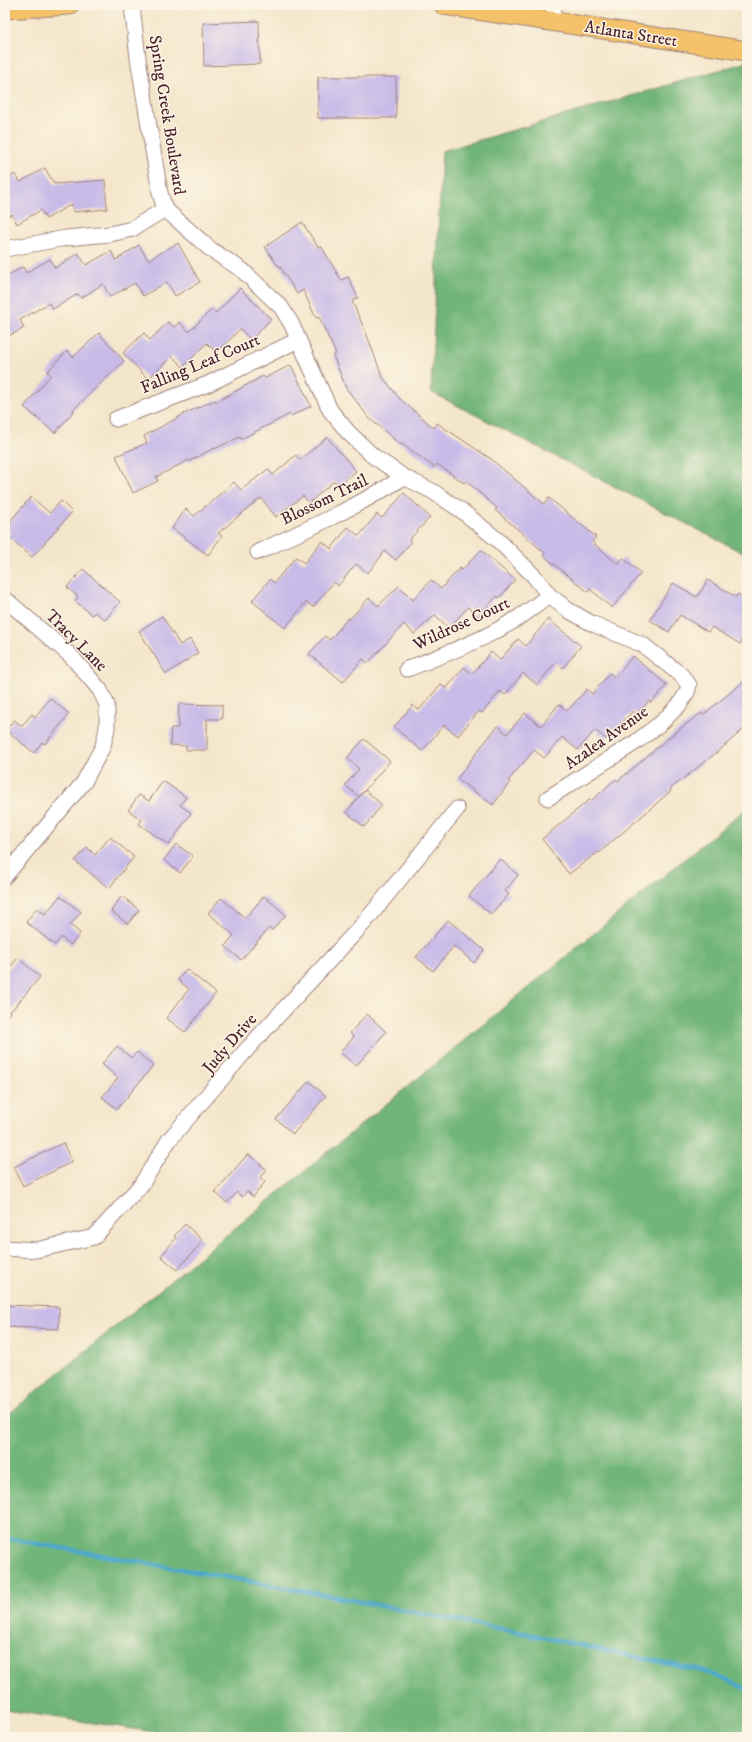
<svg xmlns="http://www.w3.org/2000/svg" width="752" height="1742" viewBox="0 0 752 1742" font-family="'IM FELL DW Pica',serif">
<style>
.forest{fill:#72b578;stroke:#5e6a52}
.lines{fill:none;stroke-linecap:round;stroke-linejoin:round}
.stream{stroke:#4ca8ca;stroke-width:4.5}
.building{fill:#c9bbe8}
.minor-casing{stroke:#9f827b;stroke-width:17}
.major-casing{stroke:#9f827b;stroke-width:21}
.minor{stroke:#fff;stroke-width:15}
.major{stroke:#f3c26a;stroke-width:19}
.labels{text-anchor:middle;stroke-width:3;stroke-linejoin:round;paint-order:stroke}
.street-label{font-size:17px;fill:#4a1f2b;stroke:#fcf5e5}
</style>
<rect width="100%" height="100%" fill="#fcf5e5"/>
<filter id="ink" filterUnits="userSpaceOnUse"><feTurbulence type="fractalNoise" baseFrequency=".025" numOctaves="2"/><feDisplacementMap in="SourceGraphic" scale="8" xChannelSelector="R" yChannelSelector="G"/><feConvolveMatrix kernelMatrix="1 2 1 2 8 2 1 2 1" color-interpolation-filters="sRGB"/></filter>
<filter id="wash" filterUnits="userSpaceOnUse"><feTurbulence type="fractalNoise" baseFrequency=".012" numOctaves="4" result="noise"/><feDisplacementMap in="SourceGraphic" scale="16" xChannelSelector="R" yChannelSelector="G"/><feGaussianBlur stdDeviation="0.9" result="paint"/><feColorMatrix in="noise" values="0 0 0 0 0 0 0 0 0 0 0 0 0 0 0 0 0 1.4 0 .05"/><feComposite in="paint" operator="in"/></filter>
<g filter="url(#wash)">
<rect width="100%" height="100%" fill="#f4e6cb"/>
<path class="forest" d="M 747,62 L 747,555 L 431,392 L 442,151 Z
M 747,808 L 747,1737 L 189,1737 L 5,1710 L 5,1417 Z"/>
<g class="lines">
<path class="stream" d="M 5,1538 L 320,1594 L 533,1635 L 707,1672 L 747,1689"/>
</g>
<g id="blocks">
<path class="building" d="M 259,21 L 260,64 L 204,66 L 203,23 Z
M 318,77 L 396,77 L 396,118 L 318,118 Z
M 45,168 L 54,184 L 105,180 L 107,209 L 73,212 L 72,204 L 46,219 L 41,210 L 17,224 L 12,214 L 5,218 L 5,180 L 15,174 L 20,182 Z
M 302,222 L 318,247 L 321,246 L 341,280 L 348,277 L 358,298 L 352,301 L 367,335 L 382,376 L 399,398 L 434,428 L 437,423 L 491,459 L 544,504 L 549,498 L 596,537 L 592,542 L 618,564 L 623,558 L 641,573 L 612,608 L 590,589 L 588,592 L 543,555 L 545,553 L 495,510 L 497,508 L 466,481 L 464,483 L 437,464 L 434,467 L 402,444 L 401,445 L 369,418 L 346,388 L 333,355 L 336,354 L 319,317 L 316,318 L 303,290 L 297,294 L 279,265 L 278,266 L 265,247 Z
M 178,243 L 200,282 L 175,296 L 167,282 L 143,296 L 135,283 L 110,297 L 103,284 L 81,298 L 78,294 L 53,309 L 49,303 L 20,320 L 24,328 L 5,338 L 5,277 L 23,267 L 26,273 L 50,259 L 55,268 L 78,253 L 86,265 L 111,251 L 116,260 L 139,245 L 148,260 Z
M 240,288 L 271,319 L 251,340 L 240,329 L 217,353 L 207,343 L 183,367 L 172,356 L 148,379 L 123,353 L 144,333 L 150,340 L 168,322 L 174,327 L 179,322 L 189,332 L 212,309 L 216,313 Z
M 99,333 L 124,361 L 73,410 L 74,411 L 55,433 L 24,407 L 51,375 L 47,372 L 67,351 L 73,357 Z
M 291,365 L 311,406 L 291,416 L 290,414 L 241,439 L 240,437 L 214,449 L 214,448 L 190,461 L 189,460 L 156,477 L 158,481 L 133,493 L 116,456 L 147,443 L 144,436 L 188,412 L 215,400 L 216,402 L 263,376 L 265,378 Z
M 327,437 L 356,471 L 339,486 L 334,481 L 309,503 L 303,496 L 276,517 L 261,498 L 218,533 L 222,536 L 208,555 L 172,528 L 186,509 L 194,516 L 234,482 L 241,490 L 268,469 L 273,475 L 296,455 L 300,460 Z
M 404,493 L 430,517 L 409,540 L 411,542 L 396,560 L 385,551 L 368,573 L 356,564 L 338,586 L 334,582 L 313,607 L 306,602 L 285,628 L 252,601 L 270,579 L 274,583 L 296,557 L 304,563 L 322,541 L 331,549 L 348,527 L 359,536 L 377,514 L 382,518 Z
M 31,497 L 50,513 L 61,501 L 72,512 L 32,557 L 8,536 L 11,532 L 5,527 Z
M 481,550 L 515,580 L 499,598 L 497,596 L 478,616 L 468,607 L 449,628 L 435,615 L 414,634 L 404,624 L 368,663 L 363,659 L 343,682 L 309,654 L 325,636 L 330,640 L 348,618 L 350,619 L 369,598 L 378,606 L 399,586 L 413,600 L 431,580 L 441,589 L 460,568 L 462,570 Z
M 83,569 L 120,602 L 105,620 L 95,612 L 92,615 L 75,601 L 78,597 L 67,587 Z
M 708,580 L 736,597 L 738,594 L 747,600 L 747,633 L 740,644 L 712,627 L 708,632 L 680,615 L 669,632 L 650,620 L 673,583 L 697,597 Z
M 162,616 L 180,645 L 190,639 L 198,653 L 166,674 L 139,631 Z
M 548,619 L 581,646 L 563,668 L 556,662 L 537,685 L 523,673 L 505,695 L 500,691 L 482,713 L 479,711 L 458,736 L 444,725 L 422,751 L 394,727 L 413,705 L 419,710 L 441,684 L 446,689 L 464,667 L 472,674 L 491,652 L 500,660 L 518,639 L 526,646 Z
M 633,656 L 667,685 L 651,703 L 649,701 L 637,714 L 633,711 L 606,739 L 595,730 L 578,750 L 562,737 L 544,758 L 534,750 L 508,781 L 510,782 L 493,805 L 457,779 L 480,748 L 498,726 L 507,734 L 525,713 L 541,726 L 559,704 L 567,711 L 587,689 L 592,694 L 610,673 L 615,678 Z
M 747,679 L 747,726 L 721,749 L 670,789 L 671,791 L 599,853 L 598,852 L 569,874 L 542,839 L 589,800 L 591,801 L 616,779 L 618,781 L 672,735 L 701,713 L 703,715 Z
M 50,698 L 69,714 L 45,744 L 42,742 L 34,753 L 6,730 L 14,720 L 22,726 L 32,714 L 35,717 Z
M 179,704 L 222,705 L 222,719 L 207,719 L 207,750 L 186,750 L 186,746 L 170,745 L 171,728 L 178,728 Z
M 364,739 L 390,761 L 359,797 L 345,785 L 359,769 L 347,758 Z
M 163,781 L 186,797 L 180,805 L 191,813 L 169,845 L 139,824 L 142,820 L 128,810 L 139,795 L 149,801 Z
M 365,790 L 382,805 L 364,827 L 346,812 Z
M 110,837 L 134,857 L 109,888 L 75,861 L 87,847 L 95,855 Z
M 176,844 L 193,856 L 180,873 L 164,860 Z
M 500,859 L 518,875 L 505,891 L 509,894 L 491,914 L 469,896 Z
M 60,896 L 81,912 L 70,925 L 80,933 L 71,945 L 61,937 L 55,945 L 26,922 L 37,908 L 45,914 Z
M 122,896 L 139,910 L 128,924 L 111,911 Z
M 264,896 L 286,915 L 272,930 L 269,928 L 241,960 L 225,946 L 234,935 L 208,913 L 221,898 L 245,918 Z
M 448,920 L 484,950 L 474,963 L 454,946 L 433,971 L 416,957 Z
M 18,958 L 40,977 L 5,1018 L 5,973 Z
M 186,969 L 216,993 L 185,1032 L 166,1018 L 189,989 L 178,980 Z
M 367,1014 L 386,1032 L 356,1066 L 340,1052 L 354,1037 L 350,1033 Z
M 117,1046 L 131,1058 L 137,1052 L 153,1066 L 117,1109 L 102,1097 L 118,1078 L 102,1064 Z
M 309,1081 L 326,1096 L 293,1134 L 276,1119 Z
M 63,1143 L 72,1162 L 23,1186 L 14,1167 Z
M 248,1154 L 267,1170 L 260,1177 L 265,1182 L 253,1197 L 247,1191 L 242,1197 L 237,1192 L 227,1203 L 215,1192 Z
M 185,1224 L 203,1241 L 177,1270 L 161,1256 L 176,1238 L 174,1236 Z
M 5,1305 L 59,1307 L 59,1329 L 5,1327 Z"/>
</g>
</g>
<g filter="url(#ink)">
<use href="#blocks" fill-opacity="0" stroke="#9f827b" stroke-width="1"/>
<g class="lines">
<defs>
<path id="minor" d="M 132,5 L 138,58 L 149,126 L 160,193 L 165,209 L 210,249 L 242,270 L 281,307 L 291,323 L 330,410 L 348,432 L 373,456 L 404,477 L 432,491 L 462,511 L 499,541 L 534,576 L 549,595 L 568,610 L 591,623 L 643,645 L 681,675 L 689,685 L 687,692 L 680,704 L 661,723 L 636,742 L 548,798
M 552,21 L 554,5
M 5,249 L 66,238 L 110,234 L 132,229 L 165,209
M 116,419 L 208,384 L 298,340
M 258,552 C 308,529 358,506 404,477
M 5,599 L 71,656 L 100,690 L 107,705 L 107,728 L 103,746 L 84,782 L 5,876
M 407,669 C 459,649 506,632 549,595
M 5,1248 L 36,1250 L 94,1237 L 141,1185 L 169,1140 L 248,1048 L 364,923 L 457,809"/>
<path id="major" d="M 444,5 L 747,51
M 5,9 L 69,5"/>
</defs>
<use href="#minor" class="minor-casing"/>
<use href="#major" class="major-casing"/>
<use href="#minor" class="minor"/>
<use href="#major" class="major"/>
</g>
</g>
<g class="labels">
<g class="street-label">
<text transform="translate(631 33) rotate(9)" y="6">Atlanta Street</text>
<text transform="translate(168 115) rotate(81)" y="6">Spring Creek Boulevard</text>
<text transform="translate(200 363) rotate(-23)" y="6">Falling Leaf Court</text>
<text transform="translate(324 499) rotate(-26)" y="6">Blossom Trail</text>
<text transform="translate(461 623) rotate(-25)" y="6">Wildrose Court</text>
<text transform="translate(77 640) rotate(45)" y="6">Tracy Lane</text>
<text transform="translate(606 737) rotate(-35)" y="6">Azalea Avenue</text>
<text transform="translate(229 1043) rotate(-49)" y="6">Judy Drive</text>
</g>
</g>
<rect width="752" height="1742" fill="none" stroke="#fcf5e5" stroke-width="20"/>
</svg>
